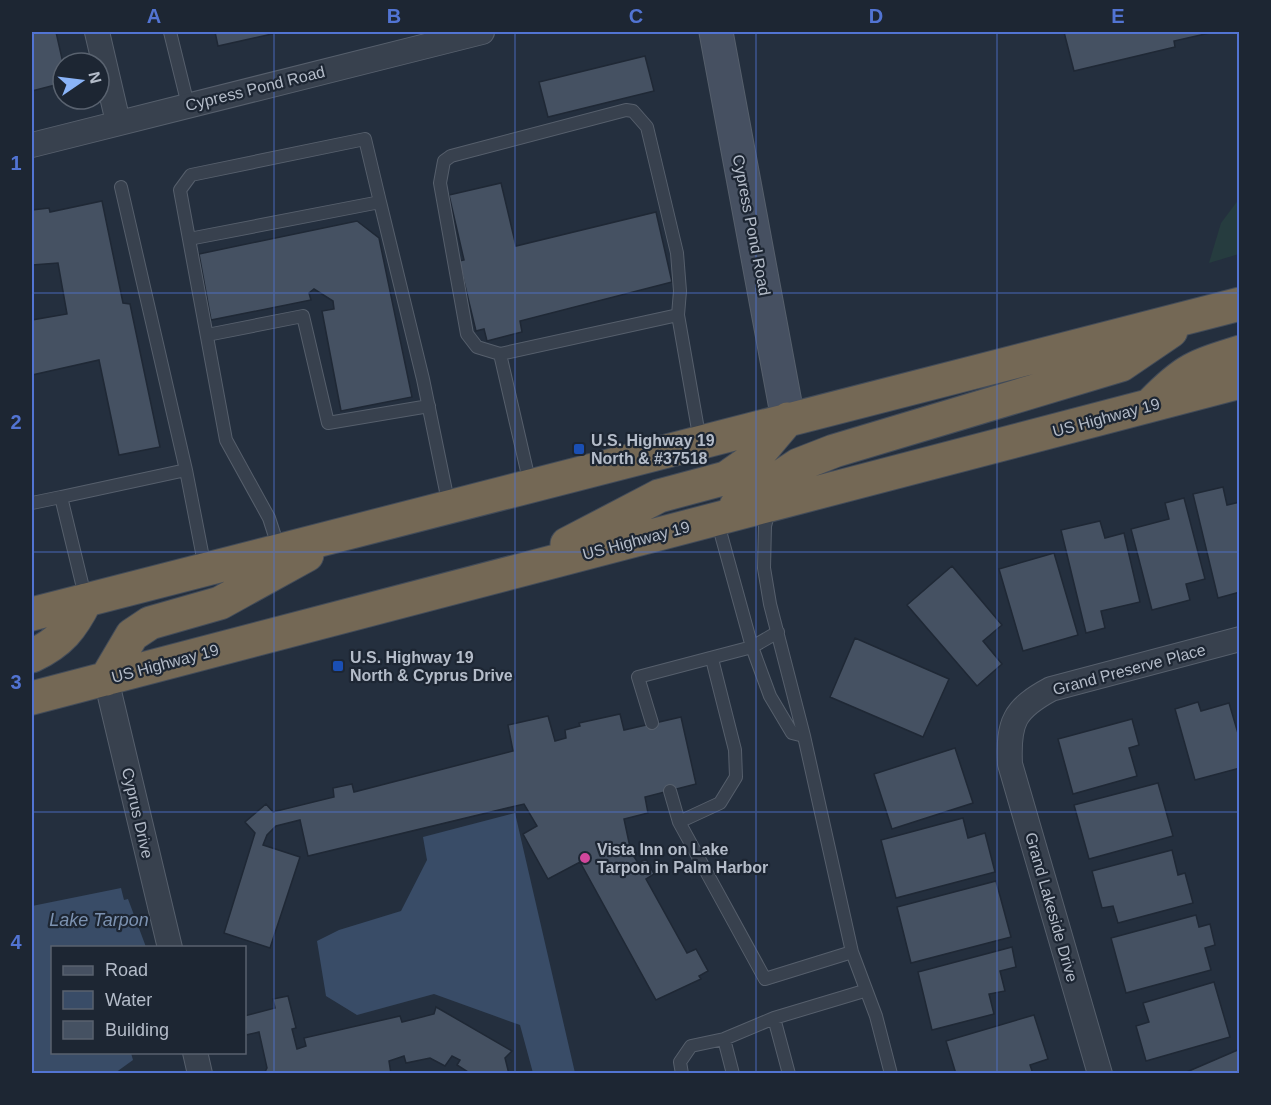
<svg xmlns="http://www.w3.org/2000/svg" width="1271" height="1105" viewBox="0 0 1271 1105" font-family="Helvetica,sans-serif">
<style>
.green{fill:#263c3f}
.water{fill:#394c67}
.building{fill:#455162;stroke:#1f2835;stroke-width:1.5}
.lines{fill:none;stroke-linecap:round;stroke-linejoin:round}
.lane-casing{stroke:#565f6c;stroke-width:14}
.street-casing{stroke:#565f6c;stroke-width:26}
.secondary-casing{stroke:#565f6c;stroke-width:35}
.highway-casing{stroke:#434c59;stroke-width:35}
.lane{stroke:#38414e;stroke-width:12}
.street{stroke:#38414e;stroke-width:24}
.secondary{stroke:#465061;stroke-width:33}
.highway{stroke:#746855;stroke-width:33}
.grid{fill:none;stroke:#5274d3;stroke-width:1.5;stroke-opacity:0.55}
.transit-dot{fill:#1a4fb4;stroke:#1d2633;stroke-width:2}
.hotel-dot{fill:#d1479c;stroke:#1d2633;stroke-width:2}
.labels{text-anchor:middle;stroke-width:4.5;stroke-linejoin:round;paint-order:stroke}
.street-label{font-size:16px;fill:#b4bcc9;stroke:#1d2633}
.poi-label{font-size:16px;font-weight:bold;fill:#b4bcc9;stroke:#1d2633;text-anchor:start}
.water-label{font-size:18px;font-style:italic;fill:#7c92b1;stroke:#1d2633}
.neatline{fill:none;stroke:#5274d3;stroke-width:2}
.grid-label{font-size:20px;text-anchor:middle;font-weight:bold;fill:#5274d3}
</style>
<rect width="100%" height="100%" fill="#242f3e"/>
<path class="green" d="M 1239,199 L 1239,254 L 1209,263 L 1221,223 Z"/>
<path class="water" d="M 515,813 L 575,1073 L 533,1073 L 520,1025 L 434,994 L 357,1015 L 326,996 L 317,941 L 339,930 L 401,911 L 427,860 L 423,837 Z
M 121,888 L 124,900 L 128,899 L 146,947 L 52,948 L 52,1052 L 131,1053 L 133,1060 L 115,1073 L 32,1073 L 32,906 Z"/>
<path class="building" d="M 32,32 L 56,32 L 63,63 L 63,83 L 32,91 Z
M 215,32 L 281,32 L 218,46 Z
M 1064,32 L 1214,32 L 1174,41 L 1175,47 L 1074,71 Z
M 645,56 L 654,91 L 548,117 L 539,82 Z
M 501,183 L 516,246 L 656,212 L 672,282 L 520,321 L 522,332 L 487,341 L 484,329 L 476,331 L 459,261 L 464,260 L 449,195 Z
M 102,201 L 123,303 L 130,304 L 160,447 L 119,455 L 99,360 L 32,375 L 32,320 L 67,314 L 58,263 L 32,265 L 32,210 L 49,208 L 50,212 Z
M 357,221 L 379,238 L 412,397 L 341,411 L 322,311 L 334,309 L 333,301 L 314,289 L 309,293 L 311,300 L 211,320 L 199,254 Z
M 1223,487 L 1227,505 L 1240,502 L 1240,592 L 1218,598 L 1193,494 Z
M 1184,498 L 1205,579 L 1186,584 L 1190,600 L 1152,610 L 1131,529 L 1169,519 L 1165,503 Z
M 1100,521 L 1105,538 L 1124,533 L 1140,602 L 1101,611 L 1105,628 L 1086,633 L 1061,530 Z
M 1054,553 L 1078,635 L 1023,651 L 999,569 Z
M 952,566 L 1002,625 L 983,641 L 1002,664 L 977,686 L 907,605 Z
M 855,638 L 949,679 L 923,737 L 830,697 Z
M 1198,702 L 1201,711 L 1229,703 L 1240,740 L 1240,768 L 1195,780 L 1175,709 Z
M 620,714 L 624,730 L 681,717 L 696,784 L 645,797 L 648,813 L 624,819 L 631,852 L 638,863 L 646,859 L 654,874 L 646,879 L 687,953 L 696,949 L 708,971 L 699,976 L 701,979 L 656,1000 L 580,862 L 548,879 L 523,834 L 537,826 L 524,804 L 308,856 L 300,820 L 276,826 L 267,835 L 263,845 L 300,857 L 270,948 L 224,933 L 255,833 L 245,822 L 266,804 L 273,812 L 334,797 L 333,788 L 352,784 L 354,792 L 513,751 L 508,725 L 548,716 L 555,741 L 566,738 L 565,730 L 580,726 L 579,723 Z
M 1132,719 L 1139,745 L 1129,748 L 1137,776 L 1073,794 L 1058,739 Z
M 955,748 L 973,803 L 892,829 L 874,774 Z
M 1158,783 L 1173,836 L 1089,859 L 1074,805 Z
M 963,818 L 968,838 L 985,833 L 995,872 L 896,898 L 881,840 Z
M 1172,850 L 1178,875 L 1185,873 L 1193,903 L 1118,923 L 1113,906 L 1102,908 L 1092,871 Z
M 996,881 L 1011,937 L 911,963 L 897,907 Z
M 1196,915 L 1199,927 L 1210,924 L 1215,945 L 1205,948 L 1211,970 L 1126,993 L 1111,938 Z
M 1012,947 L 1016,967 L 1000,971 L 1005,991 L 989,994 L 994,1014 L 932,1030 L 918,972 Z
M 1214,982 L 1230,1037 L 1146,1061 L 1136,1026 L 1149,1022 L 1143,1003 Z
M 288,996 L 296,1028 L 292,1029 L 297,1049 L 306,1046 L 304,1038 L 400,1016 L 402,1022 L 434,1014 L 436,1007 L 512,1051 L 505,1058 L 509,1074 L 471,1074 L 457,1065 L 460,1060 L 452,1056 L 445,1066 L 430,1058 L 406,1063 L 404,1056 L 389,1061 L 391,1074 L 264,1074 L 267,1068 L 259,1032 L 246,1035 L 244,1016 L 275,1008 L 273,999 Z
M 1034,1015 L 1048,1059 L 1030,1065 L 1033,1074 L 956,1074 L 946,1041 Z
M 1240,1049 L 1240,1074 L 1182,1074 Z"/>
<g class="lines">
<defs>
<path id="lane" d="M 170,32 L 188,105
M 121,187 L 186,470 L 205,568
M 189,239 L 180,190 L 191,175 L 365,139 L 380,202
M 207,335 L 303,316 L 328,423 L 429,406
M 500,354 L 477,347 L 467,334 L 440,183 L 444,161 L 451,156 L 626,110 L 633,111 L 647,127 L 677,253 L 680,291 L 678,315 L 700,441
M 530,484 L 500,354 L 678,315
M 32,503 L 61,497
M 717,520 L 752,647 L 770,696 L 792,733 L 804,736
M 279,549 L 269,518 L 226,440 L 189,239 L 380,202 L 423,379 L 449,506
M 86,600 L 61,497 L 186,470
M 712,659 L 735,750 L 736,777 L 720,803 L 679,822 L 765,979 L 852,952 L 804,736 L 770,604 L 764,568 L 765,526 L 770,507
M 652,723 L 638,677 L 752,647 L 778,632
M 670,791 L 679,822
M 852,952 L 876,1016 L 891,1074
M 774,1018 L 789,1074
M 724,1039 L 733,1074
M 682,1074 L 680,1062 L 691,1046 L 724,1039 L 774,1018 L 864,991"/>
<path id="street" d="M 97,32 L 118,122
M 32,145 L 482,32
M 106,679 L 170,948
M 195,1052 L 200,1074
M 1100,1074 L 1010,764 C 1008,722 1014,709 1051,689 L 1240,639"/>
<path id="secondary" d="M 716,32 L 788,419"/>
<path id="highway" d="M 1152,403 C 1185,369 1195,366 1240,352
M 736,506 L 798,465 L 834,451 L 1121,365 L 1171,331
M 567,544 L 659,496 L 726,478 L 756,457 L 788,419
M 32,614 L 1240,304
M 32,656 C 61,642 72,628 86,600
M 106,679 L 132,635 L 150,623 L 220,603 L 307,555
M 32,698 L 1240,382"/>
</defs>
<use href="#lane" class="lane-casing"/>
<use href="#street" class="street-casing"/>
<use href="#secondary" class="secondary-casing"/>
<use href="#highway" class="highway-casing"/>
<use href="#lane" class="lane"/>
<use href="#street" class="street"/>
<use href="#secondary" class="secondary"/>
<use href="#highway" class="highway"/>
</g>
<path class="grid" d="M 274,32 L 274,1074M 515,32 L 515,1074M 756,32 L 756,1074M 997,32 L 997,1074M 32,293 L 1240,293M 32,552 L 1240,552M 32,812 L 1240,812"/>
<g class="transit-dot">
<rect x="573" y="443" width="12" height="12" rx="3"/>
<rect x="332" y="660" width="12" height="12" rx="3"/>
</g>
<circle class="hotel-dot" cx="585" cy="858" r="6"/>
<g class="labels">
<g class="street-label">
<text transform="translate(255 88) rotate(-14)" y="6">Cypress Pond Road</text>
<text transform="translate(752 225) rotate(79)" y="6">Cypress Pond Road</text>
<text transform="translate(1106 417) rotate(-15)" y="6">US Highway 19</text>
<text transform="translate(636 540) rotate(-15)" y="6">US Highway 19</text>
<text transform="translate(165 663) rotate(-15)" y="6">US Highway 19</text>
<text transform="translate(1129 669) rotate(-15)" y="6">Grand Preserve Place</text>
<text transform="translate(138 813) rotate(77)" y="6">Cyprus Drive</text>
<text transform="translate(1052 907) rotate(74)" y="6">Grand Lakeside Drive</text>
</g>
<g class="poi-label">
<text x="591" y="446">U.S. Highway 19<tspan x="591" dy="18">North &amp; #37518</tspan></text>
<text x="350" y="663">U.S. Highway 19<tspan x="350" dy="18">North &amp; Cyprus Drive</tspan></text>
<text x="597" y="855">Vista Inn on Lake<tspan x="597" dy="18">Tarpon in Palm Harbor</tspan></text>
</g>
<g class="water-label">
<text x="99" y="926">Lake Tarpon</text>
</g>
</g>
<rect width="1271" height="1105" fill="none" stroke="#1d2633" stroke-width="66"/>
<rect x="51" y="946" width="195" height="108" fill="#1d2633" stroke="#59626f" stroke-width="1.5"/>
<rect x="63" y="966" width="30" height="9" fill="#465061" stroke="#59626f" stroke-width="1.5"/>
<text x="105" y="976" font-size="18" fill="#b4bcc9">Road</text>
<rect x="63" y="991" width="30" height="18" fill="#394c67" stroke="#59626f" stroke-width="1.5"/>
<text x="105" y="1006" font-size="18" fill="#b4bcc9">Water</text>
<rect x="63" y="1021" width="30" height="18" fill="#455162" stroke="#59626f" stroke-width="1.5"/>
<text x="105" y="1036" font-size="18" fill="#b4bcc9">Building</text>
<g transform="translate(81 81) rotate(76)"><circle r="28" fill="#1d2633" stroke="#59626f" stroke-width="1.5"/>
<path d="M0-4.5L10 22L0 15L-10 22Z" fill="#8ab4f8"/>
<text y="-9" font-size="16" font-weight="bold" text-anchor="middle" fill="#b4bcc9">N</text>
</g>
<rect x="33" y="33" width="1205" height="1039" class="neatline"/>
<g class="grid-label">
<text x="154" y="23">A</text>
<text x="394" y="23">B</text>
<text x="636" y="23">C</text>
<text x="876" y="23">D</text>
<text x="1118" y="23">E</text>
<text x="16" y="170">1</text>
<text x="16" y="429">2</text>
<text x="16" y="689">3</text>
<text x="16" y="949">4</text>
</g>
</svg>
